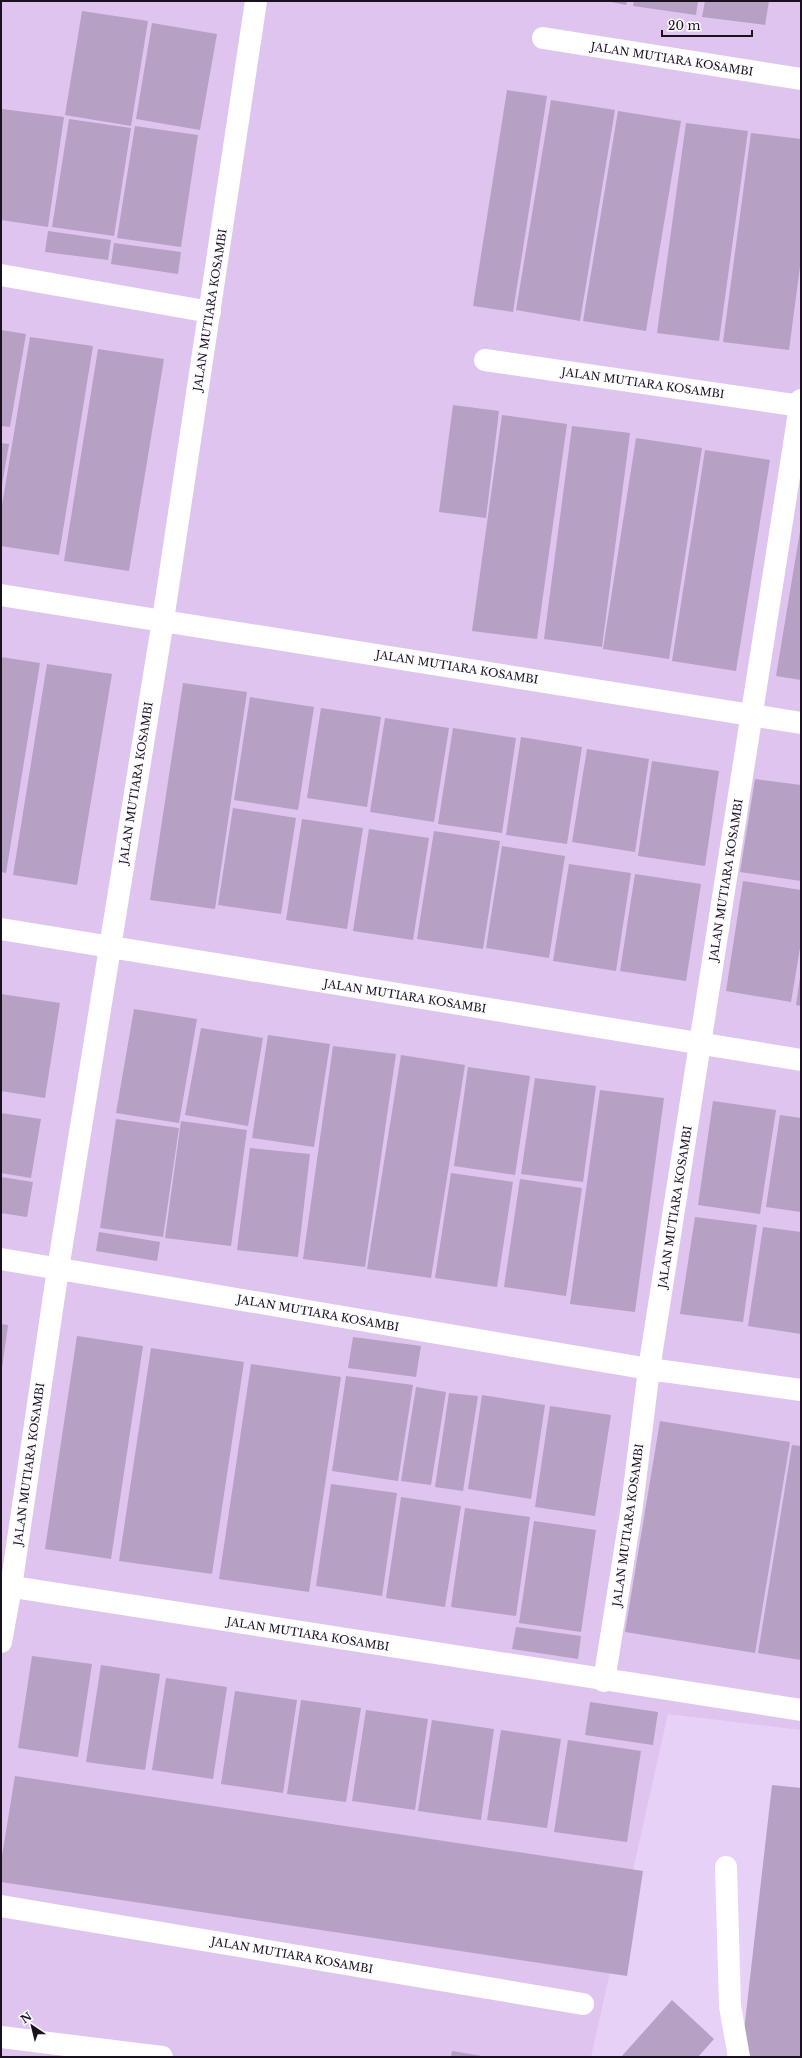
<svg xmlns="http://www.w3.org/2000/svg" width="802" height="2058" viewBox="0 0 802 2058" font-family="'Libre Baskerville',serif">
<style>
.built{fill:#dfc4ef}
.building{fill:#b6a0c4}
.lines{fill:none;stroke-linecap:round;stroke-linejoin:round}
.minor{stroke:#fff;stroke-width:22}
.labels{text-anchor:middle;stroke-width:4;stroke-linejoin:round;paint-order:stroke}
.street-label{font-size:11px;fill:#19111e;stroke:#fdfbff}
</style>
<rect width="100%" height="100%" fill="#e8d1f6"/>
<path class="built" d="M 1,1 L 801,1 L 801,1730 L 668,1714 L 591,2057 L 1,2057 Z"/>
<path class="building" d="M 606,1 L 627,1 L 626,5 Z
M 634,1 L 698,1 L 696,15 L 633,6 Z
M 705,1 L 769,1 L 765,25 L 702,17 Z
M 82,11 L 148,21 L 131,126 L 65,115 Z
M 152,23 L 217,34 L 200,130 L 136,119 Z
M 507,90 L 547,96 L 513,312 L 473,306 Z
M 551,100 L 615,110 L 580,321 L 516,310 Z
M 2,109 L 64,117 L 48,227 L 1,220 Z
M 618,111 L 681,121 L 646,331 L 583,321 Z
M 69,119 L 131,128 L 114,236 L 52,227 Z
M 686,123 L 748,131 L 719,341 L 657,333 Z
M 135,126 L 198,135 L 181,247 L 117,238 Z
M 751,133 L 801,139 L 801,259 L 789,350 L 723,342 Z
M 48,231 L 111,240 L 108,260 L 45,252 Z
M 114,243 L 181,252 L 178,274 L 111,264 Z
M 1,330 L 26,334 L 10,427 L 1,426 Z
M 30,337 L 93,346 L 59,555 L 1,546 L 1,511 Z
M 98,349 L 164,359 L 129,571 L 64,561 Z
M 453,405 L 499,411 L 486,518 L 439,512 Z
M 502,415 L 567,424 L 537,639 L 472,631 Z
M 572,426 L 630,433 L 602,647 L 544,639 Z
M 636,438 L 702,448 L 669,659 L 603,649 Z
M 1,443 L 9,444 L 2,485 L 1,485 Z
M 705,450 L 770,460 L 736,671 L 672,661 Z
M 800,531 L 801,531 L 801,680 L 776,676 Z
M 1,657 L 40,663 L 6,873 L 1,872 Z
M 47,664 L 112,674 L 77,885 L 13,875 Z
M 183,683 L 247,692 L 215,909 L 150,900 Z
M 250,697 L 314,707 L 298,810 L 234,800 Z
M 321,708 L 381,717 L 367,807 L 307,798 Z
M 385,718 L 449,728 L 434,822 L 370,812 Z
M 453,728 L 516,738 L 502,833 L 438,824 Z
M 521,737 L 582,747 L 567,844 L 506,835 Z
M 587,749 L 649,759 L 635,852 L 572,842 Z
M 652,761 L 719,771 L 705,866 L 638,856 Z
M 755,779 L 801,785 L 801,881 L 740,872 Z
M 233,808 L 296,818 L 281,914 L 218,905 Z
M 302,819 L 363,828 L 347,929 L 286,920 Z
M 369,829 L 429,838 L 413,940 L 353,931 Z
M 434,831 L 500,841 L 483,949 L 417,939 Z
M 502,846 L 565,856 L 549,958 L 486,948 Z
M 569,864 L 631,873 L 616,971 L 553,961 Z
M 635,874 L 701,884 L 686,981 L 620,971 Z
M 743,881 L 801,890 L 801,942 L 791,1002 L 726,991 Z
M 800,977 L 801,977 L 801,1006 L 796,1005 Z
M 1,994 L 60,1003 L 45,1098 L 1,1091 Z
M 134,1009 L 197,1019 L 179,1123 L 116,1113 Z
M 201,1028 L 263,1038 L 248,1126 L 185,1115 Z
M 268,1035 L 330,1044 L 314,1147 L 252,1138 Z
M 333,1046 L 396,1054 L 365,1267 L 303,1259 Z
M 401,1055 L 465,1065 L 431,1278 L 367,1269 Z
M 468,1067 L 530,1076 L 515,1175 L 454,1166 Z
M 535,1078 L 596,1086 L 583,1182 L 521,1174 Z
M 600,1090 L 664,1098 L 635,1312 L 570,1304 Z
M 713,1101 L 776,1110 L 760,1214 L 698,1205 Z
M 1,1113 L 41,1119 L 31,1178 L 1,1173 Z
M 780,1115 L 801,1118 L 801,1212 L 766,1207 Z
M 116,1119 L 179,1128 L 163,1237 L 100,1228 Z
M 181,1121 L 247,1130 L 231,1246 L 165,1238 Z
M 250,1148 L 310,1154 L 298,1257 L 237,1250 Z
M 451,1173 L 513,1182 L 497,1287 L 435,1278 Z
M 1,1177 L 33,1182 L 27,1217 L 1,1213 Z
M 520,1179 L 582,1188 L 566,1296 L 504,1287 Z
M 695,1217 L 757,1225 L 743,1322 L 680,1314 Z
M 763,1227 L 801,1232 L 801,1334 L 748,1326 Z
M 99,1232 L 160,1242 L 157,1261 L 96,1251 Z
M 1,1324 L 8,1325 L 2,1368 L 1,1368 Z
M 77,1336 L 143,1346 L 111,1559 L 45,1549 Z
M 353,1337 L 421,1346 L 416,1377 L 348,1368 Z
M 151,1348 L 244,1362 L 212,1574 L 119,1561 Z
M 251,1364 L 341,1377 L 309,1592 L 219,1579 Z
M 346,1376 L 413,1385 L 398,1481 L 332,1471 Z
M 416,1387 L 446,1392 L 431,1485 L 401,1481 Z
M 449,1393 L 478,1396 L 463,1491 L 435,1487 Z
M 482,1395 L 545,1405 L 531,1499 L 468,1489 Z
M 550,1406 L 611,1415 L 595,1516 L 535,1507 Z
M 660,1421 L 790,1442 L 755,1653 L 625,1632 Z
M 792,1445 L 801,1446 L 801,1660 L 758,1653 Z
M 331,1484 L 397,1493 L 382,1596 L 316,1586 Z
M 401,1497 L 461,1506 L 445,1607 L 386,1598 Z
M 465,1508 L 530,1517 L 516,1616 L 451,1607 Z
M 534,1521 L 596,1530 L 581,1632 L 519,1623 Z
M 516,1627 L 581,1636 L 578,1659 L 512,1649 Z
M 32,1656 L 92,1664 L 78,1757 L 18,1748 Z
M 101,1665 L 160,1674 L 145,1770 L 86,1762 Z
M 166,1678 L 227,1687 L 213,1779 L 152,1770 Z
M 235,1691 L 297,1700 L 283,1793 L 221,1784 Z
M 301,1700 L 361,1708 L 346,1802 L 287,1794 Z
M 590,1702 L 658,1712 L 653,1745 L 585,1735 Z
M 366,1710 L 428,1719 L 415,1810 L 352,1801 Z
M 432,1720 L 494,1729 L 481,1820 L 418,1811 Z
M 501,1730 L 561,1739 L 547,1828 L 487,1820 Z
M 568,1740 L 641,1751 L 627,1842 L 554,1832 Z
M 15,1776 L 643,1871 L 627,1976 L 1,1882 L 1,1862 Z
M 772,1785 L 801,1788 L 801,2057 L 741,2057 Z
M 672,2000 L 714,2039 L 698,2057 L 621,2057 Z
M 452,2051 L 482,2056 L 482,2057 L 451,2057 Z"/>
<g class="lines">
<path class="minor" d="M 543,38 L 801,79
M 1,275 L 210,312
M 485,360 L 801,406
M 1,595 L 801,723
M 1,929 L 801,1060
M 1,1259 L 649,1369 L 801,1390
M 1,1585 L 801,1710
M 1,1642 L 11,1587 L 58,1269 L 163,620 L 256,1
M 604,1681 L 632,1506 L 649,1369 L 801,400
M 726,1867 L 730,2006 L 739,2057
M 1,1906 L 583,2004
M 1,2037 L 162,2057"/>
</g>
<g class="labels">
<g class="street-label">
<text transform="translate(672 59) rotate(9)" y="4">JALAN MUTIARA KOSAMBI</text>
<text transform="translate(210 310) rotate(-81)" y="4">JALAN MUTIARA KOSAMBI</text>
<text transform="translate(643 383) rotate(8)" y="4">JALAN MUTIARA KOSAMBI</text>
<text transform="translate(457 667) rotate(9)" y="4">JALAN MUTIARA KOSAMBI</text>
<text transform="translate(136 783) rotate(-81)" y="4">JALAN MUTIARA KOSAMBI</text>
<text transform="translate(726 880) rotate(-81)" y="4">JALAN MUTIARA KOSAMBI</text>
<text transform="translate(405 996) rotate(9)" y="4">JALAN MUTIARA KOSAMBI</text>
<text transform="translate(675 1207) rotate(-81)" y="4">JALAN MUTIARA KOSAMBI</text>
<text transform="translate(318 1313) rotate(10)" y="4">JALAN MUTIARA KOSAMBI</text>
<text transform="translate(29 1464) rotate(-82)" y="4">JALAN MUTIARA KOSAMBI</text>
<text transform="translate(628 1525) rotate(-82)" y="4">JALAN MUTIARA KOSAMBI</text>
<text transform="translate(308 1634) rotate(9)" y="4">JALAN MUTIARA KOSAMBI</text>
<text transform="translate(292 1955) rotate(10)" y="4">JALAN MUTIARA KOSAMBI</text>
</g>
</g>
<rect width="802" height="2058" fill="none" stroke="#19111e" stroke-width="4"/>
<g transform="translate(32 2026) rotate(325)" stroke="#fdfbff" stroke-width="3" paint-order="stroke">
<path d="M0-3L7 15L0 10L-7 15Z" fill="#19111e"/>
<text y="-6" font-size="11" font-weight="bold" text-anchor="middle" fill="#19111e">N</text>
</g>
<path d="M662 30v6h90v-6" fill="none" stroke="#19111e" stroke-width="2"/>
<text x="668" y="30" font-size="12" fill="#19111e" stroke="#fdfbff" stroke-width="3" paint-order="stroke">20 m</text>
</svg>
